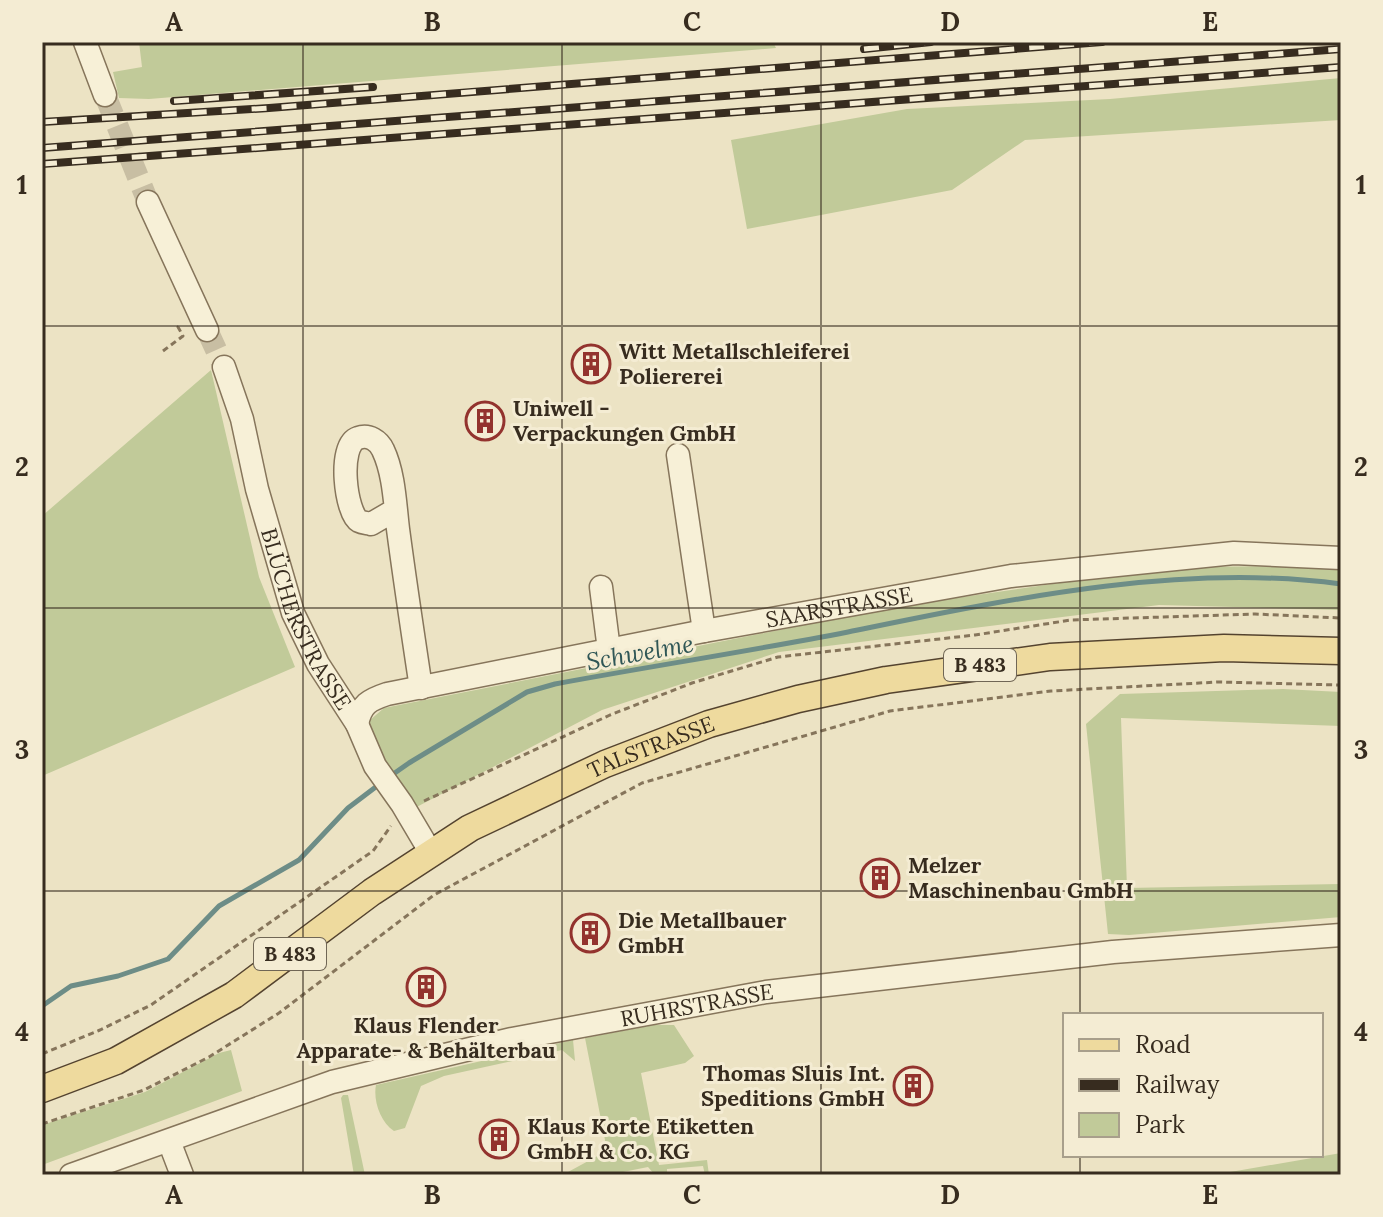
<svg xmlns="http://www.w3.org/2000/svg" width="1383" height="1217" viewBox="0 0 1383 1217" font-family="Lora,serif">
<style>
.green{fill:#c1ca99}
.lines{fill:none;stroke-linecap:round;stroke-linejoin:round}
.stream{stroke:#6d8d87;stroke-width:5}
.minor-tunnel{stroke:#c8bea3;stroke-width:22;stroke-dasharray:22 11;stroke-linecap:butt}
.minor-casing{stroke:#86755b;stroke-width:25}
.major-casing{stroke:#54432f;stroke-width:29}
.path{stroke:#86755b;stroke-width:3;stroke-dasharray:6 4;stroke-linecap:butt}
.minor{stroke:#f7f0d7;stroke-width:22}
.major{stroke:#eeda9e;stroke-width:26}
.rail-casing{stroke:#372c1f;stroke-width:8}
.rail{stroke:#f4ecd3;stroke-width:5;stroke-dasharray:15;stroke-linecap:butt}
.grid{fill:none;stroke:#372c1f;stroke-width:2;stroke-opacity:0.55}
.labels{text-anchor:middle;stroke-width:6;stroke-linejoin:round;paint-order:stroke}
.shield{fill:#f4ecd3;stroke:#706655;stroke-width:2}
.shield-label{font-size:20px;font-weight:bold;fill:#372c1f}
.poi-label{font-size:22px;font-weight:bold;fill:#372c1f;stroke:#f4ecd3;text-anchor:start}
.street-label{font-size:22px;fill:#372c1f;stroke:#f4ecd3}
.water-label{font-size:24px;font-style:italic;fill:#2f5656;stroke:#f4ecd3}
.neatline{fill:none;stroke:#372c1f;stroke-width:3}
.grid-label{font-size:26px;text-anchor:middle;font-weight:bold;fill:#372c1f}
</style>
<rect width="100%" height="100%" fill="#ece3c4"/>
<path class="green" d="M 139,42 L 773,42 L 776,48 L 149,99 L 119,98 L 113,72 L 142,67 Z
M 1341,78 L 1341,120 L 1025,140 L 952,190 L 747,229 L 731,140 L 907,109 L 1110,99 Z
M 211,370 L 259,577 L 295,667 L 42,776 L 42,516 Z
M 1317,566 L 1341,570 L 1341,610 L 1159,605 L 779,652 L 602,710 L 409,811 L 354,734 L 384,708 L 901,606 L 1169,567 Z
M 1283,689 L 1341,692 L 1341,726 L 1121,718 L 1127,888 L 1341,884 L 1341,917 L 1129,935 L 1108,934 L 1086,724 L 1120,694 Z
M 654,1025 L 674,1025 L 694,1056 L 685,1063 L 641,1073 L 659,1165 L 707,1160 L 709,1175 L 705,1175 L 703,1166 L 667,1169 L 667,1175 L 655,1175 L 648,1167 L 608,1175 L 555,1175 L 568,1172 L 603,1153 L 605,1140 L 585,1038 Z
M 573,1040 L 575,1061 L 562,1050 L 444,1076 L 421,1086 L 405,1128 L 394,1131 C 380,1122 373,1100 376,1085 Z
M 231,1050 L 242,1091 L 42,1165 L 42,1125 L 145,1092 L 219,1053 Z
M 343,1095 L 348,1095 L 365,1175 L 354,1175 L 341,1098 Z
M 1341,1153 L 1341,1175 L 1213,1175 Z"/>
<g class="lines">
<path class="stream" d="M 389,777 L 409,763 L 527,692 L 555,684 C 652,666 751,651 848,632 C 1006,600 1179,562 1341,584
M 42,1006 L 71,986 L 118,976 L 168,959 L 219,906 L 299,860 L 348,808 L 381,783"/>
<path class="minor-tunnel" d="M 105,95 L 148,202
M 207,330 L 224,367"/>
<defs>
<g id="minor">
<path d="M 85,42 L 105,95"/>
<path d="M 148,202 L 207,330"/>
<path id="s1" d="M 224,367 L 242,419 L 257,489 L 293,613 L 318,664 L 357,724 L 375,766 L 402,804 L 431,853"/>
<path d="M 678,455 L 704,631"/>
<path d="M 395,510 L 371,524 C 367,523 363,523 359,521 C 346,514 337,445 358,438 C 369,434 379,441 383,450 C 394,473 395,504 398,529 C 405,582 413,635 421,688"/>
<path d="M 601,587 L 609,650"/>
<path id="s2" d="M 357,724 C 361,704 369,700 387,694 L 704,631 L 1011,576 L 1234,553 L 1341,558"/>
<path d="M 169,1141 L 182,1175"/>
<path id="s3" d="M 71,1175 L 332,1082 L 512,1039 L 766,992 L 1113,952 L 1341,935"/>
</g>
<g id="major">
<path id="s4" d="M 42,1089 L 116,1061 L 234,995 L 372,892 L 470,828 L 605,764 L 709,724 L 798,699 L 886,680 L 1050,657 L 1224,648 L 1341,651"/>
</g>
</defs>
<use href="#minor" class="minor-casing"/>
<use href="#major" class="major-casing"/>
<path class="path" d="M 163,351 L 183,336 L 178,327 L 182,325
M 424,801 L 610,715 L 692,683 L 778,657 L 975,635 L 1071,620 L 1255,614 L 1341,618
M 42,1054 L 100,1030 L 151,1005 L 373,851 L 391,826
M 42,1124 L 144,1090 L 209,1057 L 279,1013 L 434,895 L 642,783 L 890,711 L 1051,691 L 1218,682 L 1341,685"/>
<use href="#minor" class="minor"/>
<use href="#major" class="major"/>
<defs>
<path id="rail" d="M 864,49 L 931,42
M 174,101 L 373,87
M 42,122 L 269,108 L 1102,42
M 42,148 L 1341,49
M 42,164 L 1341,67"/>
</defs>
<use href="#rail" class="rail-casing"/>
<use href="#rail" class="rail"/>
</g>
<path class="grid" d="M 303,42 L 303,1175M 562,42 L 562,1175M 821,42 L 821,1175M 1080,42 L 1080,1015M 42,326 L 1341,326M 42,608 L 1341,608M 42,891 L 1341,891M 1080,1155 L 1080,1175"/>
<defs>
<symbol id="building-ring" viewBox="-11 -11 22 22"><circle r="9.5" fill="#f4ecd3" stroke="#93332e" stroke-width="1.5"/><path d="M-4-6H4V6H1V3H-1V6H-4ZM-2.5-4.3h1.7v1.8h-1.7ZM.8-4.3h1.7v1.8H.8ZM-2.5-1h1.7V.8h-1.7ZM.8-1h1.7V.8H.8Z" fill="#93332e"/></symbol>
</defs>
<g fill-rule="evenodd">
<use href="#building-ring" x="569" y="342" width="44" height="44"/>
<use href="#building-ring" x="463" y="399" width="44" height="44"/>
<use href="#building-ring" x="858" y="856" width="44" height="44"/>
<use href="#building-ring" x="568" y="911" width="44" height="44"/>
<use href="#building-ring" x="404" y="965" width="44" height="44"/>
<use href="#building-ring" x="891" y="1064" width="44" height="44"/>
<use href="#building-ring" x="477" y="1117" width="44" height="44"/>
</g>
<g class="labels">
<g class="shield">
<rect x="944" y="649" width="72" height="32" rx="6"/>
<rect x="254" y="938" width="72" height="32" rx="6"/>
</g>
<g class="shield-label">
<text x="980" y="672">B 483</text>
<text x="290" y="961">B 483</text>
</g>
<g class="poi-label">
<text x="619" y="359">Witt Metallschleiferei<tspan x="619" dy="25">Poliererei</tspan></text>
<text x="513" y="416">Uniwell -<tspan x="513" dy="25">Verpackungen GmbH</tspan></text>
<text x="908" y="873">Melzer<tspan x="908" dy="25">Maschinenbau GmbH</tspan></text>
<text x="618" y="928">Die Metallbauer<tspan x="618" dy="25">GmbH</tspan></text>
<text x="426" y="1033" text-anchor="middle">Klaus Flender<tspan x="426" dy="25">Apparate- &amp; Behälterbau</tspan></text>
<text x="885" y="1081" text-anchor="end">Thomas Sluis Int.<tspan x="885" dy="25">Speditions GmbH</tspan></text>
<text x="527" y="1134">Klaus Korte Etiketten<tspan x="527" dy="25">GmbH &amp; Co. KG</tspan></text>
</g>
<g class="street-label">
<text dy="8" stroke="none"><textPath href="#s2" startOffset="506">SAARSTRASSE</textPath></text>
<text dy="8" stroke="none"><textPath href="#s1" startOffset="266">BLÜCHERSTRASSE</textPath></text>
<text dy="8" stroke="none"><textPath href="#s4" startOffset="702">TALSTRASSE</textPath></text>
<text dy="8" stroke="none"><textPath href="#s3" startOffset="650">RUHRSTRASSE</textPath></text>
</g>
<g class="water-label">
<text transform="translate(640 653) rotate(-10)" y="8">Schwelme</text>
</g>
</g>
<rect width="1383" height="1217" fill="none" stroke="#f4ecd3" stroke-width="88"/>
<rect x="1063" y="1013" width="260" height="144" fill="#f4ecd3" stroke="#a89f8b" stroke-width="2"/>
<rect x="1079" y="1039" width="40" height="12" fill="#eeda9e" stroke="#a89f8b" stroke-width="2"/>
<text x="1135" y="1053" font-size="24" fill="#372c1f">Road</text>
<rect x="1079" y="1079" width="40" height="12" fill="#372c1f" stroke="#a89f8b" stroke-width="2"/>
<text x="1135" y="1093" font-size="24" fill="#372c1f">Railway</text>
<rect x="1079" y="1113" width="40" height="24" fill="#c1ca99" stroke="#a89f8b" stroke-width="2"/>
<text x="1135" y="1133" font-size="24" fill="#372c1f">Park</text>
<rect x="44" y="44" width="1295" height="1129" class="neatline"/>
<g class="grid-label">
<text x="174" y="31">A</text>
<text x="432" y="31">B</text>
<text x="692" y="31">C</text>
<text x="950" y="31">D</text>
<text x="1210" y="31">E</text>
<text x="22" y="194">1</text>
<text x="1361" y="194">1</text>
<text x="22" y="476">2</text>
<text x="1361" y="476">2</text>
<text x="22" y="759">3</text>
<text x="1361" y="759">3</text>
<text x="22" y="1041">4</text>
<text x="1361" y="1041">4</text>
<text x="174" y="1204">A</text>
<text x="432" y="1204">B</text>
<text x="692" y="1204">C</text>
<text x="950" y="1204">D</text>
<text x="1210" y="1204">E</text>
</g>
</svg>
